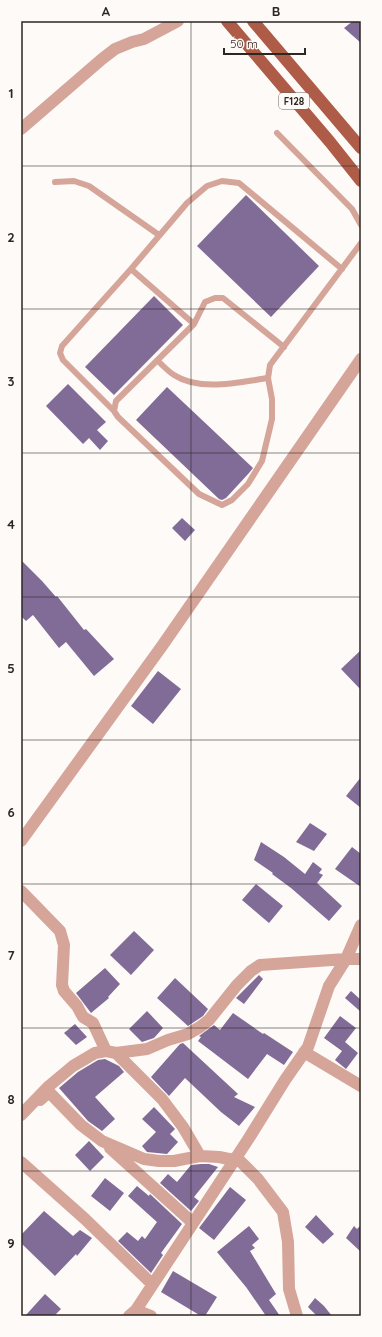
<svg xmlns="http://www.w3.org/2000/svg" width="382" height="1337" viewBox="0 0 382 1337" font-family="Quicksand,sans-serif">
<style>
.building{fill:#816b97}
.lines{fill:none;stroke-linecap:round;stroke-linejoin:round}
.lane{stroke:#d5a599;stroke-width:6}
.street{stroke:#d5a599;stroke-width:12}
.primary{stroke:#ae5b48;stroke-width:12}
.grid{fill:none;stroke:#2d2722;stroke-width:1;stroke-opacity:0.55}
.labels{text-anchor:middle;stroke-width:3;stroke-linejoin:round;paint-order:stroke}
.shield{fill:#fdfaf7;stroke:#6b6662;stroke-width:1}
.shield-label{font-size:10px;font-weight:bold;fill:#2d2722}
.neatline{fill:none;stroke:#2d2722;stroke-width:1.5}
.grid-label{font-size:13px;text-anchor:middle;font-weight:bold;fill:#2d2722}
</style>
<rect width="100%" height="100%" fill="#fdfaf7"/>
<path class="building" d="M 353,21 L 361,21 L 361,43 L 344,28 Z
M 246,195 L 319,266 L 271,317 L 197,246 Z
M 154,296 L 183,325 L 114,395 L 85,367 Z
M 68,384 L 106,422 L 97,430 L 108,441 L 100,450 L 89,438 L 83,444 L 46,406 Z
M 167,387 L 253,468 L 249,473 L 226,498 L 222,500 L 219,499 L 136,420 Z
M 182,518 L 195,530 L 185,541 L 172,528 Z
M 21,560 L 42,581 L 56,597 L 57,596 L 84,630 L 86,629 L 114,659 L 94,676 L 66,642 L 59,648 L 33,615 L 26,621 L 21,616 Z
M 361,650 L 361,690 L 341,669 Z
M 158,671 L 181,689 L 153,724 L 131,706 Z
M 361,777 L 361,808 L 346,796 Z
M 310,823 L 327,834 L 314,851 L 296,842 Z
M 261,842 L 284,857 L 305,874 L 313,862 L 322,869 L 319,873 L 323,875 L 317,883 L 342,906 L 329,921 L 291,888 L 272,874 L 273,873 L 254,860 Z
M 352,847 L 361,854 L 361,887 L 335,869 Z
M 256,884 L 283,906 L 269,923 L 242,900 Z
M 134,931 L 154,950 L 131,975 L 110,955 Z
M 105,968 L 120,984 L 108,997 L 109,998 L 91,1013 L 76,993 Z
M 259,975 L 263,979 L 244,1004 L 236,998 Z
M 175,978 L 208,1009 L 203,1016 L 188,1026 L 157,998 Z
M 351,991 L 361,1000 L 361,1012 L 345,998 Z
M 147,1011 L 163,1028 L 154,1038 L 142,1042 L 129,1029 Z
M 233,1013 L 263,1034 L 264,1033 L 293,1052 L 284,1065 L 267,1054 L 248,1079 L 198,1041 L 201,1037 L 199,1036 L 214,1025 L 220,1030 Z
M 340,1016 L 356,1028 L 345,1042 L 358,1053 L 346,1069 L 335,1060 L 342,1051 L 324,1038 Z
M 75,1024 L 87,1037 L 76,1045 L 64,1033 Z
M 183,1043 L 238,1094 L 234,1097 L 255,1107 L 239,1126 L 221,1112 L 185,1078 L 169,1096 L 151,1077 L 180,1044 Z
M 105,1059 L 119,1066 L 124,1072 L 95,1097 L 115,1119 L 102,1131 L 88,1121 L 59,1088 L 78,1072 L 98,1060 Z
M 154,1107 L 175,1129 L 170,1134 L 178,1142 L 167,1154 L 147,1152 L 142,1146 L 156,1132 L 142,1119 Z
M 89,1141 L 104,1157 L 90,1171 L 75,1155 Z
M 201,1164 L 209,1164 L 218,1167 L 194,1197 L 199,1201 L 191,1211 L 160,1183 L 168,1174 L 177,1182 L 191,1165 Z
M 105,1178 L 124,1193 L 110,1211 L 91,1196 Z
M 137,1186 L 149,1196 L 150,1194 L 182,1224 L 161,1253 L 163,1255 L 151,1273 L 118,1241 L 127,1232 L 138,1241 L 142,1236 L 145,1239 L 157,1222 L 128,1196 Z
M 230,1187 L 246,1200 L 214,1240 L 199,1228 Z
M 44,1211 L 73,1236 L 80,1230 L 92,1238 L 77,1256 L 76,1254 L 55,1276 L 21,1243 L 21,1235 Z
M 316,1215 L 334,1234 L 323,1244 L 305,1227 Z
M 361,1225 L 361,1252 L 346,1238 L 354,1226 L 357,1229 Z
M 249,1226 L 259,1239 L 252,1245 L 255,1248 L 250,1251 L 276,1294 L 269,1300 L 280,1316 L 266,1316 L 246,1287 L 217,1252 Z
M 173,1271 L 217,1297 L 205,1316 L 201,1316 L 161,1292 Z
M 45,1294 L 61,1309 L 54,1316 L 25,1316 Z
M 315,1298 L 324,1306 L 332,1316 L 317,1316 L 308,1307 Z"/>
<g class="lines">
<path class="lane" d="M 277,133 L 352,209 L 361,225
M 55,182 L 74,181 L 89,186 L 159,235
M 131,269 L 194,324
M 284,347 L 223,298 L 215,298 L 205,302 L 194,324 L 116,401 L 114,411 L 118,417 L 199,494 L 222,505 L 232,500 L 248,484 L 262,461 L 272,419 L 272,399 L 268,378 L 270,365 L 361,243
M 158,361 C 163,366 169,372 174,375 C 200,392 240,382 268,378
M 114,411 L 63,360 L 60,353 L 62,346 L 131,269 L 187,203 L 207,186 L 222,181 L 239,183 L 342,269"/>
<path class="street" d="M 21,129 L 102,59 L 115,49 L 132,42 L 144,39 L 178,21
M 21,841 L 162,646 L 361,359
M 21,891 L 60,931 L 64,945 L 62,985 L 64,991 L 77,1006 L 83,1017 L 93,1023 L 106,1051
M 304,1052 L 361,1086
M 116,1053 L 162,1099 L 183,1127 L 200,1156
M 40,1100 L 49,1092 L 81,1125 L 102,1141 L 144,1159 L 159,1161 L 174,1161 L 200,1156 L 219,1157 L 234,1160
M 21,1115 L 49,1086 L 73,1066 L 95,1053 L 106,1051 L 116,1053 L 147,1049 L 168,1040 L 188,1034 L 200,1027 L 209,1020 L 237,985 L 251,971 L 260,965 L 346,959 L 361,959
M 110,1148 L 193,1223
M 236,1157 L 258,1179 L 283,1212 L 288,1242 L 289,1289 L 297,1316
M 21,1162 L 85,1219 L 152,1284
M 136,1310 L 151,1316
M 129,1316 L 136,1310 L 249,1138 L 285,1080 L 308,1047 L 329,986 L 346,959 L 361,925"/>
<path class="primary" d="M 227,21 L 330,142 L 361,181
M 253,21 L 361,148"/>
</g>
<path class="grid" d="M 191,21 L 191,1316M 21,166 L 361,166M 21,309 L 361,309M 21,453 L 361,453M 21,597 L 361,597M 21,740 L 361,740M 21,884 L 361,884M 21,1028 L 361,1028M 21,1171 L 361,1171"/>
<g class="labels">
<rect class="shield" x="279" y="93" width="30" height="16" rx="3"/>
<g class="shield-label">
<text x="294" y="105">F128</text>
</g>
</g>
<rect width="382" height="1337" fill="none" stroke="#fdfaf7" stroke-width="44"/>
<path d="M224 48v6h81v-6" fill="none" stroke="#2d2722" stroke-width="2"/>
<text x="230" y="48" font-size="12" fill="#2d2722" stroke="#fdfaf7" stroke-width="3" paint-order="stroke">50 m</text>
<rect x="22" y="22" width="338" height="1293" class="neatline"/>
<g class="grid-label">
<text x="106" y="16">A</text>
<text x="276" y="16">B</text>
<text x="11" y="98">1</text>
<text x="11" y="242">2</text>
<text x="11" y="386">3</text>
<text x="11" y="529">4</text>
<text x="11" y="673">5</text>
<text x="11" y="817">6</text>
<text x="11" y="960">7</text>
<text x="11" y="1104">8</text>
<text x="11" y="1248">9</text>
</g>
</svg>
